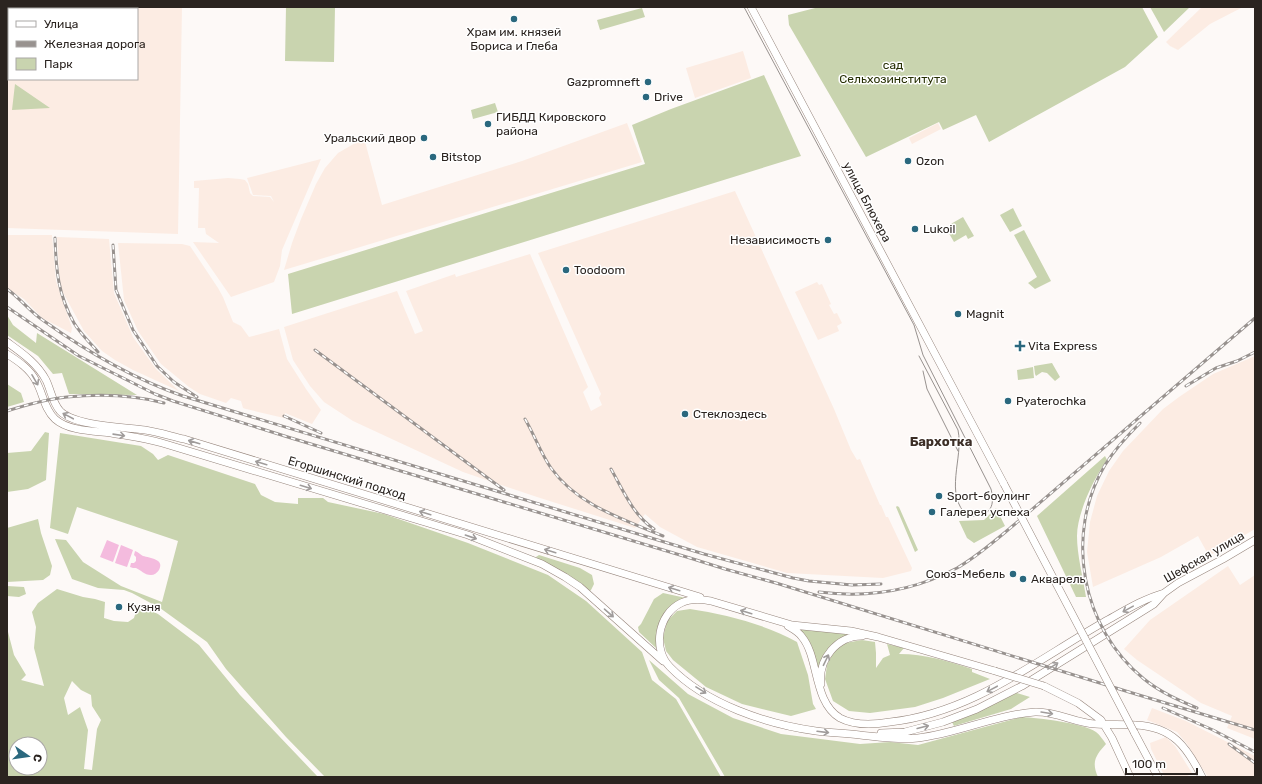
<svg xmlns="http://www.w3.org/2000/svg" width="1262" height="784" viewBox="0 0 1262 784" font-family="Rubik,sans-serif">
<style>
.built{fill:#fcece3;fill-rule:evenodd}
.green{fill:#c9d4af;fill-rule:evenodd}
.water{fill:#f4bbde}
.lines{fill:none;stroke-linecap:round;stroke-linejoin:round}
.primary-casing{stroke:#95847b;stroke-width:8}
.primary{stroke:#fff;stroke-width:7}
.tram{stroke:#98928f;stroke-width:1}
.rail-casing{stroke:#98928f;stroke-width:3}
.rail{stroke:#fff;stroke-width:1.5;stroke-dasharray:4.5;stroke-linecap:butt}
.primary-bridge-casing{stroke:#95847b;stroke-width:8;stroke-linecap:butt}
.primary-bridge{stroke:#fff;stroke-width:7}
.oneway{stroke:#a09c9b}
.poi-dot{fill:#2a687e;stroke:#fff;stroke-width:1.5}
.labels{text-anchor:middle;stroke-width:3;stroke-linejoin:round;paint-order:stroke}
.poi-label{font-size:12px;fill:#2b2420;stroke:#fff;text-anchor:start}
.park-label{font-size:12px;fill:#252e02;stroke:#fff}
.street-label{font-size:12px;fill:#2b2420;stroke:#fff}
.neighbourhood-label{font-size:13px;font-weight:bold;fill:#3c2e26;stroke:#fff}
</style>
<rect width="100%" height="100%" fill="#fdf9f7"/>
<path class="built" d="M 7,7 L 182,7 L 178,234 L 7,228 ZM 9,9 L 137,9 L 137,79 L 9,79 Z
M 1202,7 L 1243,7 L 1210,24 L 1178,50 L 1170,46 L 1166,42 Z
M 743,51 L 751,78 L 695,98 L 686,68 Z
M 627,123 L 642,162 L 284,270 L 292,243 L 301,219 L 316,184 L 325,168 L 338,153 L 364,138 L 382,205 L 522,161 Z
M 938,123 L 941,129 L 912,144 L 909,138 Z
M 321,159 L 282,250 L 280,266 L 274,282 L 231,297 L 193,242 L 219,243 L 206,234 L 205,228 L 198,228 L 199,188 L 194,188 L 194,181 L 228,178 L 240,179 L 245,180 L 248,184 L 250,193 L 253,196 L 270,197 L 274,202 L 271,196 L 253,195 L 247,178 Z
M 735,191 L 834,409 L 851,450 L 857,460 L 860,459 L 880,505 L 881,505 L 886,517 L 888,517 L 912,568 L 911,571 L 883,578 L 787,573 L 697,547 L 660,527 L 645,514 L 635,528 L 537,497 L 463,472 L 353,421 L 324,402 L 310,386 L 293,360 L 284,327 L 397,291 L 415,334 L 423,331 L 406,291 L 455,274 L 456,277 L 530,254 L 588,387 L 583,392 L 591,411 L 602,405 L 599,398 L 601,394 L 538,253 Z
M 7,235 L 52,235 L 56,281 L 72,328 L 71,333 L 42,318 L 24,299 L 8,289 L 7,287 Z
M 57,237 L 109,239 L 114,293 L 133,337 L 156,369 L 179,391 L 133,370 L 115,360 L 102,351 L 84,331 L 60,287 Z
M 118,243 L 182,244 L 190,246 L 218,288 L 223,297 L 233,322 L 241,326 L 249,337 L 279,329 L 287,359 L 306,389 L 321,410 L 312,424 L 285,413 L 284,418 L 246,409 L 243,408 L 241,401 L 231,398 L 226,403 L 200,394 L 189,387 L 161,364 L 138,331 L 124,300 Z
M 817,282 L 819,285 L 822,284 L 831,304 L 829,305 L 834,314 L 837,313 L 842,323 L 837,326 L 839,331 L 818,340 L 795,292 Z
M 1255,356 L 1255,529 L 1209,556 L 1198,536 L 1161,557 L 1093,587 L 1087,552 L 1090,522 L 1097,496 L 1109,471 L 1123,451 L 1163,409 L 1179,397 L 1213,374 Z
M 1228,566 L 1240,585 L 1255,575 L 1255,739 L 1227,728 L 1232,716 L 1201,703 L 1137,660 L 1124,649 L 1150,620 Z
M 1152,708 L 1186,721 L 1255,756 L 1255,777 L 1208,777 L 1187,744 L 1177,732 L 1147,720 Z
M 1166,737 L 1175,746 L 1192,773 L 1186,777 L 1165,777 L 1151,749 L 1150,743 Z"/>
<path class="green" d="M 286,7 L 335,7 L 334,62 L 285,61 Z
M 819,7 L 1142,7 L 1158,37 L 1125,67 L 989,142 L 976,115 L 943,130 L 939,122 L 866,157 L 789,25 L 788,15 Z
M 1150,7 L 1190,7 L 1164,32 Z
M 642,8 L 645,17 L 600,30 L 597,20 Z
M 764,75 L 801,156 L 292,314 L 288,274 L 645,164 L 632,125 L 671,109 Z
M 15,84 L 50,108 L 12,110 Z
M 495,103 L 498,112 L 473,119 L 471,110 Z
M 1013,208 L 1022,226 L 1010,232 L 1000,215 Z
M 963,217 L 974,236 L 968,239 L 966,235 L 954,242 L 947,230 L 950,228 L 949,225 Z
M 1024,230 L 1051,281 L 1035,289 L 1028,283 L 1037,277 L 1014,235 Z
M 7,315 L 13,325 L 36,343 L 37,333 L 137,395 L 69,394 L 62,373 L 53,374 L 38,356 L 7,335 Z
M 1052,363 L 1060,377 L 1055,381 L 1047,373 L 1042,372 L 1036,376 L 1035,374 L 1034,366 Z
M 1033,367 L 1034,378 L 1018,380 L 1017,370 Z
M 7,384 L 21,393 L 24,402 L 7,407 Z
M 45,432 L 49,433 L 46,480 L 28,489 L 7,492 L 7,453 L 31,451 Z
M 60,433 L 141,446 L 153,454 L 158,460 L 168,455 L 255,484 L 261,495 L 275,502 L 298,504 L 298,498 L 323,498 L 328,502 L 384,514 L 468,543 L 548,575 L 586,601 L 642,652 L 652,680 L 676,699 L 721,777 L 325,777 L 286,737 L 226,669 L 207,642 L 160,608 L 132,593 L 124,590 L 98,588 L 72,579 L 55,539 L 66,540 L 83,562 L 121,586 L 162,602 L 178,541 L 77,507 L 68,534 L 50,528 Z
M 1105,456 L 1107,460 C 1094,478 1077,513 1077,536 C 1077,555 1083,577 1086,597 L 1076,597 L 1037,516 Z
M 897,506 L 899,507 L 918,550 L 915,552 L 896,507 Z
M 996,508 L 1005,526 L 974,543 L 967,538 L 959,521 L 984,520 Z
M 38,519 L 41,533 L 52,566 L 50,575 L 43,580 L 7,582 L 7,528 Z
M 539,555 L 580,568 L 592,575 L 594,584 L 591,590 L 590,591 L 572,579 L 538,560 L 536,557 Z
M 7,586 L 24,587 L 26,594 L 19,597 L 7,596 Z
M 57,589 L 83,597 L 95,599 L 105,602 L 104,618 L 114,621 L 128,622 L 134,618 L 138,605 L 158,614 L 199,645 L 240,695 L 318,777 L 7,777 L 7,628 L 14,655 L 26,675 L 21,680 L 44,686 L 34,648 L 36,627 L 32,612 L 38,603 ZM 72,681 L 81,690 L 91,695 L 92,706 L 101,720 L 97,729 L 92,770 L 84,769 L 88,730 L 80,707 L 68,715 L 64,698 ZM 16,744 L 40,744 L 40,768 L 16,768 Z
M 663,593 L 686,598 L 677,602 L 656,643 L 657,649 L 639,632 L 638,627 L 641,624 L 654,599 Z
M 690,609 C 725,614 767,625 797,642 L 808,675 L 813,704 L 816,709 L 791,716 L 742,704 L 706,687 L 673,660 L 666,651 L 663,638 L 667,621 L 677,611 Z
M 792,625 L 869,636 L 836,645 L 821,675 L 807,646 Z
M 862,640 L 875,642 L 876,653 L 876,668 L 883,658 L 890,655 L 887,644 L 904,648 L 899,654 C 926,654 947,661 972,669 L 972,672 L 990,679 L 943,698 L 915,707 L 870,713 L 849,711 L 833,701 L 825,679 L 827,665 L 834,651 L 845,643 Z
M 649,660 L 688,694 L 733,718 L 781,734 L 860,744 L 890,742 L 918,745 L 1022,717 C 1038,718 1083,723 1096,732 C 1100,735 1103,740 1106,744 C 1096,755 1091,762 1098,777 L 725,777 L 679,698 L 659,680 Z
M 1014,692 L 1030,697 L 1011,709 L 954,726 L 951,720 Z"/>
<path class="water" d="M 107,540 L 119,545 L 113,562 L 100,557 Z
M 121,545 L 133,550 L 127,567 L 115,563 Z
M 135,551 C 138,552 141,555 143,556 C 150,558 165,559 159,570 C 157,573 154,575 151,575 C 144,575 141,570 136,568 C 134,568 132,568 130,567 L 131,563 L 134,563 L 136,561 L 136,557 L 134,555 Z"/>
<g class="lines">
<defs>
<path id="primary" d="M 751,7 L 1004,484
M 7,342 C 22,353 37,363 46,380 C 51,390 52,402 60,411 C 74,426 124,427 145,430 C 158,432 171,436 184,439 L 700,597
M 7,354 C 18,361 30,369 36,381 C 43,393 44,409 55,419 C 68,431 94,431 111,433 C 128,436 145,438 162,443 L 468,535 L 542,564 L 565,577 L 580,587 L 663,661
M 788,626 C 793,629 799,632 802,637 C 819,657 813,702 840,718 C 855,726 873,725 890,722 C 972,713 1035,661 1104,622 C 1124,611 1143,599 1164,593
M 995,671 L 878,637 L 851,631 L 792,625 L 711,601 C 701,599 691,598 681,603 C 658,614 652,649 670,667 C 706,704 766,724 816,731 C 830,733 845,733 860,735 C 879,737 899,740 918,738 C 958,733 995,715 1035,712 C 1056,711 1075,723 1095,724 C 1109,725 1123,724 1136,725 C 1173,727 1187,747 1202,777
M 821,684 C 818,659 837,636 862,636
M 1044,686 L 1078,703 L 1101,720 L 1112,738 L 1130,777
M 1134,732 L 1158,777
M 881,733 L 905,732 L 943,722 L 977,709 L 1022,686 L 1154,604 L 1164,593 L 1178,583 L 1223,559 L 1255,540"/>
</defs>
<use href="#primary" class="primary-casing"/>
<use href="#primary" class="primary"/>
<path class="tram" d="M 744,7 L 914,325 L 923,355 L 991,489 C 996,509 988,517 968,516 C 943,495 964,458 958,430 L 919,356
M 923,371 L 927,389 L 958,451"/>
<defs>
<path id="rail" d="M 55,238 C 56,269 58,295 74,323 C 80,333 90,343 98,352
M 113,245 L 116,290 L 133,330 L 157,366 L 174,382 L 197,397
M 7,289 C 21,299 30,312 44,321 C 86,351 134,379 183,396 L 704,554 L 793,578 L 809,581 L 852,585 L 881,584
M 7,307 L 79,356 L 155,394 L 173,401 L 291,438 L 690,558 L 725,569 L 776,583 L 1129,692 L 1255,730
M 315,350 L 504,490
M 1186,386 L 1216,368 L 1237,361 L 1255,352
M 7,411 C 26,405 47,399 67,397 C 98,394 134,395 164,403
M 284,416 L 321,433
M 525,419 C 534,434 541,454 551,468 C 577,505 623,519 663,536
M 1140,423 C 1127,436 1115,449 1105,465 C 1064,534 1081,628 1144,679 C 1160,692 1178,700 1197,708
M 611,469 C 623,490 633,515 654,529
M 819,592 C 866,598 914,591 957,568 C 978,556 997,539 1015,524 L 1255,318
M 1163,708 L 1213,730 L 1255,752
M 1229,744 L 1255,763"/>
</defs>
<use href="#rail" class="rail-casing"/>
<use href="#rail" class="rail"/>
<defs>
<path id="primary-bridge" d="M 1004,484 L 1134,732
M 995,671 L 1044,686"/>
</defs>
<use href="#primary-bridge" class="primary-bridge-casing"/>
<use href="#primary-bridge" class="primary-bridge"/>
</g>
<defs><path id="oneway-shaft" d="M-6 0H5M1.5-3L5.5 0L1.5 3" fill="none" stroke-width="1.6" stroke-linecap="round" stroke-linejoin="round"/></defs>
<g class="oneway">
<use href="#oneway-shaft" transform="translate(35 380) rotate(60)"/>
<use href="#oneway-shaft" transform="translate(68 416) rotate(-152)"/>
<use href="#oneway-shaft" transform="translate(119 435) rotate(8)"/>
<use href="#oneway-shaft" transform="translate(194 442) rotate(-164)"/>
<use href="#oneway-shaft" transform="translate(261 463) rotate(-163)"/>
<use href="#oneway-shaft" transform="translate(306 487) rotate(17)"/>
<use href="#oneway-shaft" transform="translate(425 513) rotate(-163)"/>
<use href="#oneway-shaft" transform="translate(471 537) rotate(19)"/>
<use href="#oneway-shaft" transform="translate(550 551) rotate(-163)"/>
<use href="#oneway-shaft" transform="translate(674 589) rotate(-163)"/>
<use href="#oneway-shaft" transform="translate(1128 609) rotate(151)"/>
<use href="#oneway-shaft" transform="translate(746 612) rotate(-163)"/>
<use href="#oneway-shaft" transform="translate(609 613) rotate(41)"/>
<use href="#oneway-shaft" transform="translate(826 660) rotate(-64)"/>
<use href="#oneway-shaft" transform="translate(1053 666) rotate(-32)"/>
<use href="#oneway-shaft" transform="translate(992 689) rotate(152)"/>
<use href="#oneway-shaft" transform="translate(701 690) rotate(32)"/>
<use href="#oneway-shaft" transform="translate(1047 713) rotate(9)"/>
<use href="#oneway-shaft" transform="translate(923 727) rotate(-14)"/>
<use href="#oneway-shaft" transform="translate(823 732) rotate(7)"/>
</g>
<g class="poi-dot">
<circle cx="514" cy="19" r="4"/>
<circle cx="648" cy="82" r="4"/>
<circle cx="646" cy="97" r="4"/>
<circle cx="488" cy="124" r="4"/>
<circle cx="424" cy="138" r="4"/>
<circle cx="433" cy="157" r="4"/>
<circle cx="908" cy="161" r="4"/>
<circle cx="915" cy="229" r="4"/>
<circle cx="828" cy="240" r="4"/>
<circle cx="566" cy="270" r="4"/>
<circle cx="958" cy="314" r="4"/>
<path d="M1018 340h4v4h4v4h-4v4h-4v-4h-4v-4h4z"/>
<circle cx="1008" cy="401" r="4"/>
<circle cx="685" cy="414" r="4"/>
<circle cx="939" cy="496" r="4"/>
<circle cx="932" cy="512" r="4"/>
<circle cx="1013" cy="574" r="4"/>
<circle cx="1023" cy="579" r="4"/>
<circle cx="119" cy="607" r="4"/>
</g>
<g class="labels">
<g class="poi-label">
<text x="514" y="36" text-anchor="middle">Храм им. князей<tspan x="514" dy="14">Бориса и Глеба</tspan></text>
<text x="640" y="86" text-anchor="end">Gazpromneft</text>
<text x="654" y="101">Drive</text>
<text x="496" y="121">ГИБДД Кировского<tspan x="496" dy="14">района</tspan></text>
<text x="416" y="142" text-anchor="end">Уральский двор</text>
<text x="441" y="161">Bitstop</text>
<text x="916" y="165">Ozon</text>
<text x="923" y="233">Lukoil</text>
<text x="820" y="244" text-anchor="end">Независимость</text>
<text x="574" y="274">Toodoom</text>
<text x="966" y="318">Magnit</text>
<text x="1028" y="350">Vita Express</text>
<text x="1016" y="405">Pyaterochka</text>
<text x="693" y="418">Стеклоздесь</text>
<text x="947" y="500">Sport-боулинг</text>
<text x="940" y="516">Галерея успеха</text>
<text x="1005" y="578" text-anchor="end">Союз-Мебель</text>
<text x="1031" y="583">Акварель</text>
<text x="127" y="611">Кузня</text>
</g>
<g class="park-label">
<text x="893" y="69">сад<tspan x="893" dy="14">Сельхозинститута</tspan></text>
</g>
<g class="street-label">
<text transform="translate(867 202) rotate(62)" y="4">улица Блюхера</text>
<text transform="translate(347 478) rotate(17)" y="4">Егоршинский подход</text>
<text transform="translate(1204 557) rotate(-30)" y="4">Шефская улица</text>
</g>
<g class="neighbourhood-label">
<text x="941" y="446">Бархотка</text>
</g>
</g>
<rect width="1262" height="784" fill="none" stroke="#2b2420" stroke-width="16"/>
<rect x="8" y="8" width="130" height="72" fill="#ffffff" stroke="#aaa7a6"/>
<rect x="16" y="21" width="20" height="6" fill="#ffffff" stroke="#aaa7a6"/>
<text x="44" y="28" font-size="12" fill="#2b2420">Улица</text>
<rect x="16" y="41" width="20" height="6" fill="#98928f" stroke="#aaa7a6"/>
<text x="44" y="48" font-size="12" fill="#2b2420">Железная дорога</text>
<rect x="16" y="58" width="20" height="12" fill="#c9d4af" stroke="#aaa7a6"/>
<text x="44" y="68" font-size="12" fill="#2b2420">Парк</text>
<g transform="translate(28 756) rotate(103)"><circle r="19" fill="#ffffff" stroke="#aaa7a6"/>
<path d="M0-3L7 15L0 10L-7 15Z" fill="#2a687e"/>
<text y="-6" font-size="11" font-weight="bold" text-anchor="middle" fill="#2b2420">С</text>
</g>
<path d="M1126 768v6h71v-6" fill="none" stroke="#2b2420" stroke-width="2"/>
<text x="1132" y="768" font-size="12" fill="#2b2420" stroke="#ffffff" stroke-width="3" paint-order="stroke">100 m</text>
</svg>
